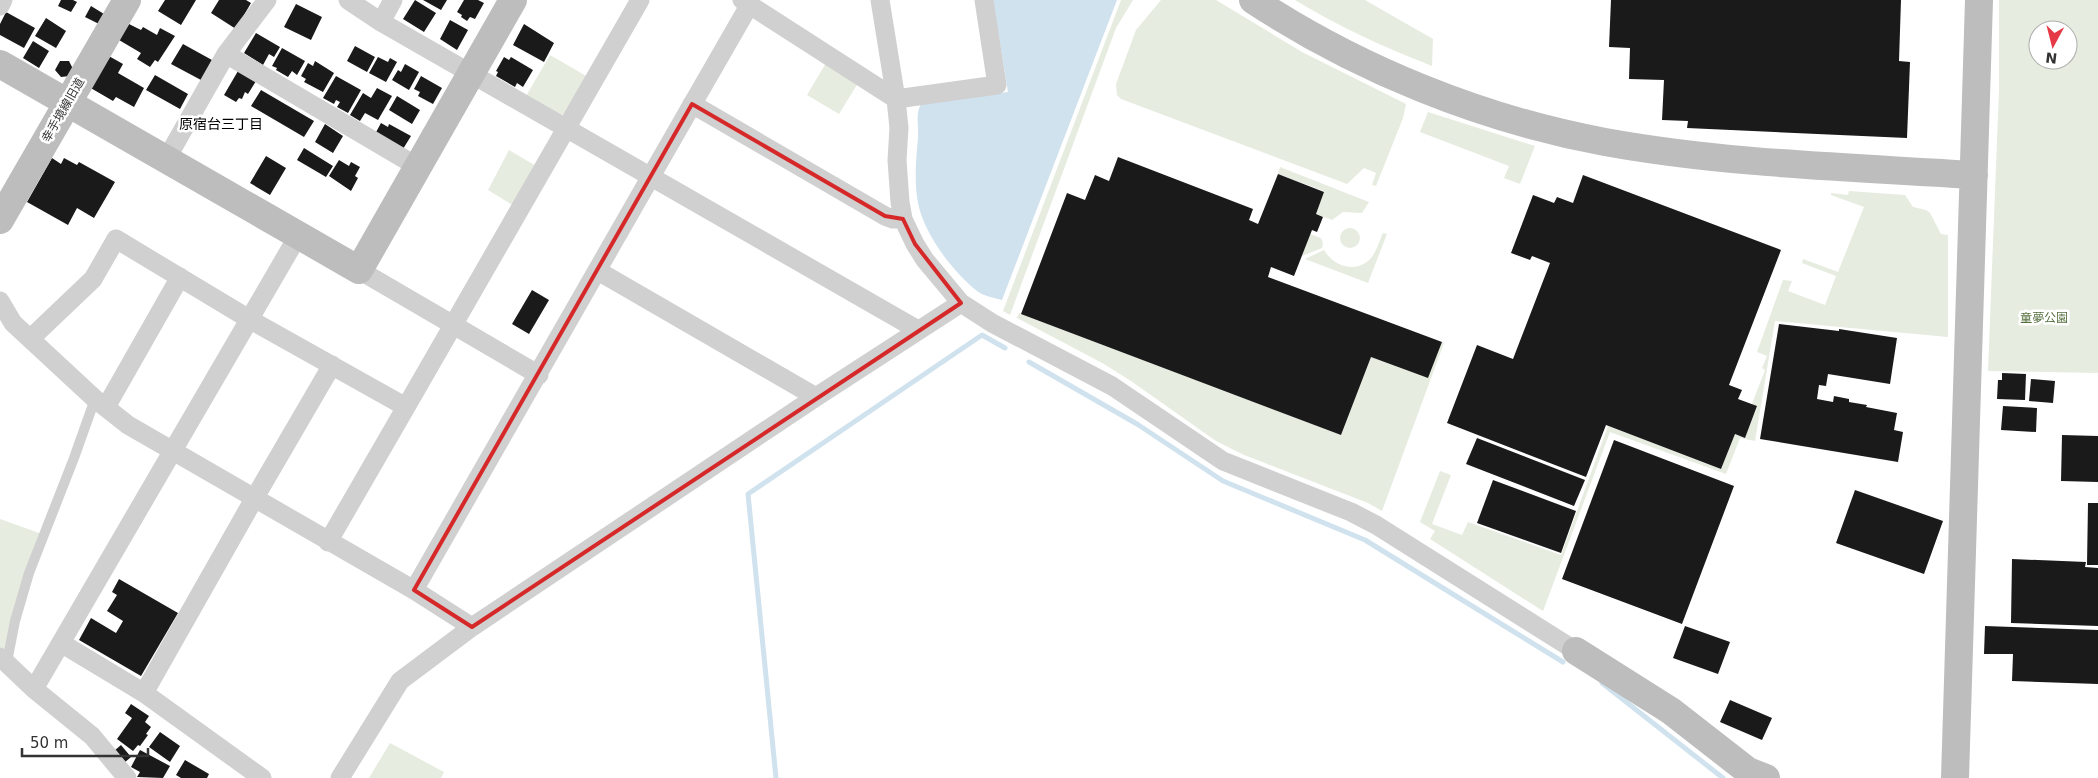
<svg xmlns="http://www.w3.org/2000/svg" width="2098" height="778" viewBox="0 0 2098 778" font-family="'DejaVu Sans','Noto Sans JP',sans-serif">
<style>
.green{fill:#e6ecdf;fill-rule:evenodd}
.water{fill:#cfe2ee}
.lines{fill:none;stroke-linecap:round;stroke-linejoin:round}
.stream{stroke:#cfe2ee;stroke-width:5}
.building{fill:#1a1a1a}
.lane{stroke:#d0d0d0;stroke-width:10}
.street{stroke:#d0d0d0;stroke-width:19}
.secondary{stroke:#bdbdbd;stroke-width:28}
.marked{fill:none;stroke:#d62828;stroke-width:4;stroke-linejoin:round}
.labels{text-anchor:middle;stroke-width:5;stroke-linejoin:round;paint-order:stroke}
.street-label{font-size:12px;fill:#333;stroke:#fff}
.park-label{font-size:12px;fill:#56703f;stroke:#fff}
.neighbourhood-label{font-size:14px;fill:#000;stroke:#fff}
</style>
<rect width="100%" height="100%" fill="#fff"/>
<path class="green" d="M 1121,0 L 1133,0 L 1116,28 L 1010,315 L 1003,311 Z
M 1161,0 L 1216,0 L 1302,52 L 1406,104 L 1403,118 L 1376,186 L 1372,185 L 1376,173 L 1364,168 L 1347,184 L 1121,99 L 1117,95 L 1116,84 L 1136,30 Z
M 1295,0 L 1365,0 L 1433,39 L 1432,66 C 1384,47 1339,27 1295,0 Z
M 1999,0 L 2098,0 L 2098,373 L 1988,371 L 1999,90 ZM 2038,30 L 2068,30 L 2068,60 L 2038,60 Z
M 550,55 L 588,77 L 568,113 L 560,115 L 526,96 Z
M 826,63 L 858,83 L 839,114 L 807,95 Z
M 1428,112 L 1535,146 L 1520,184 L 1504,178 L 1509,166 L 1420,132 Z
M 509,150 L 536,166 L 514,206 L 488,190 Z
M 1280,167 L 1369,202 L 1362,213 L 1343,212 L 1332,220 L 1316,214 L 1324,191 L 1278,174 Z
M 1849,191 L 1905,195 L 1913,207 L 1926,210 L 1930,213 L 1941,234 L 1948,235 L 1948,337 L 1775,321 L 1755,441 L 1740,438 L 1726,474 L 1610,432 L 1543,611 L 1430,539 L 1435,531 L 1420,522 L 1440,471 L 1451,475 L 1432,524 L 1462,535 L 1468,522 L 1561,555 L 1608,426 L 1721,469 L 1735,434 L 1745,438 L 1757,407 L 1752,404 L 1765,370 L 1762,368 L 1767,356 L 1757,352 L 1783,280 L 1792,281 L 1788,291 L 1825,305 L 1836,276 L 1802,263 L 1803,259 L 1838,272 L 1864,207 L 1831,195 L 1831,193 L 1848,195 Z
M1340 238a10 10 0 1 1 20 0a10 10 0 1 1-20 0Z
M 1383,233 L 1387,234 L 1368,283 L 1305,259 L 1324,250 C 1334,267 1357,274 1371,258 C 1377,251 1379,241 1383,233 Z
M 1310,234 L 1321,238 L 1323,243 L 1322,248 L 1302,256 Z
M 1019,313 L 1341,435 L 1371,357 L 1428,378 L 1442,342 L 1444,343 L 1382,511 L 1368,503 L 1244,455 L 1216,441 L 1131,381 L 1104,364 L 1017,318 Z
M 0,519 L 42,534 L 16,600 L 6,647 L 2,650 L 0,648 Z
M 390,743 L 444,772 L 441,778 L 369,778 Z"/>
<path class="water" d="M 993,0 L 1117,0 L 1002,300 C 995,298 983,296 977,291 C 953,272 924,234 918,203 C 914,182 916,158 918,138 C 919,126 915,114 921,104 L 1008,92 Z"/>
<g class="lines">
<path class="stream" d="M 1029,362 L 1137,424 L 1223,481 L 1365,540 L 1563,662
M 1602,683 L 1723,778
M 776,778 L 748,494 L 982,335 L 1005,348"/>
</g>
<path class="building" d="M 61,0 L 73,0 L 77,2 L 71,12 L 58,6 Z
M 165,0 L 196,0 L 181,25 L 158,11 Z
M 219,0 L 246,0 L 251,3 L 236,29 L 211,13 Z
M 415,0 L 436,13 L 424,32 L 403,19 Z
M 423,0 L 447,0 L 441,10 Z
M 464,0 L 478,0 L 484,3 L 475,19 L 470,17 L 467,21 L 461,17 L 462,15 L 457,12 Z
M 1611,0 L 1901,0 L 1899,61 L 1910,62 L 1907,138 L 1687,128 L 1688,121 L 1662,120 L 1664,80 L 1629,79 L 1630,48 L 1609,47 Z
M 296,4 L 322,17 L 311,40 L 284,27 Z
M 91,6 L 104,14 L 99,24 L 85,17 Z
M 6,12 L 35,28 L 24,48 L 0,35 L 0,24 Z
M 46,18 L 66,31 L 56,48 L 35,36 Z
M 450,20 L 468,30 L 457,50 L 440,39 Z
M 129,24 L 141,30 L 143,27 L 157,35 L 160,28 L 175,36 L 158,62 L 155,60 L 150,67 L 137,59 L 141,53 L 119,40 Z
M 524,24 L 554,43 L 544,62 L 513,45 Z
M 256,33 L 280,47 L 274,57 L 269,54 L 263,65 L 244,53 Z
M 33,41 L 49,51 L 39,68 L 23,58 Z
M 183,44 L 212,60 L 201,80 L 171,64 Z
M 355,46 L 375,57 L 367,72 L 347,61 Z
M 282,48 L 305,61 L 297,75 L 292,71 L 288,77 L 276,70 L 277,68 L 272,66 Z
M 107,55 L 123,64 L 118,73 L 144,88 L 134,107 L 116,97 L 113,101 L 89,87 Z
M 378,57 L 388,62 L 390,58 L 397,62 L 386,82 L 369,73 Z
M 504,57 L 509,60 L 511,57 L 533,70 L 523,87 L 517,83 L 515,87 L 496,76 L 498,72 L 496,71 Z
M 60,61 L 69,61 L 73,69 L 70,76 L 61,77 L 55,70 Z
M 315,61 L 334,73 L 323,92 L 304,82 L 306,79 L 301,76 L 308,63 L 313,66 Z
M 405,64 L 419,72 L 409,90 L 392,80 L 398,70 L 401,72 Z
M 238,71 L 256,81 L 248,94 L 245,92 L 242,99 L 239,98 L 236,102 L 224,95 Z
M 155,75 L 188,94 L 180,109 L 146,90 Z
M 336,76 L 361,90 L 348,113 L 337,107 L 340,102 L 336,100 L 334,104 L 323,98 Z
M 421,76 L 442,88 L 433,104 L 418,96 L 420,92 L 414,89 Z
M 377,88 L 392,96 L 378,120 L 365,113 L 360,121 L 350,115 L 363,93 L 371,98 Z
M 261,90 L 314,121 L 304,137 L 251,106 Z
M 397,96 L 420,110 L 412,124 L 389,110 Z
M 381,123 L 388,127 L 389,124 L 411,136 L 403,149 L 375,134 Z
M 325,124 L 343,136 L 333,153 L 315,142 Z
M 304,148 L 333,166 L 326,177 L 297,160 Z
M 266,156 L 286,168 L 270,195 L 250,183 Z
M 1118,157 L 1253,209 L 1249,220 L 1258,224 L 1278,174 L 1324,192 L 1316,214 L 1323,217 L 1317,232 L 1312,230 L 1294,276 L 1271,267 L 1268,277 L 1442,342 L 1428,378 L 1371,357 L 1341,435 L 1021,314 L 1067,193 L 1085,200 L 1095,175 L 1109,181 Z
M 52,158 L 61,164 L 64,158 L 77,165 L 79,162 L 115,182 L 94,218 L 77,208 L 68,225 L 27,202 Z
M 339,160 L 349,166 L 351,162 L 360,167 L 355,176 L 358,178 L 351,191 L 329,176 Z
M 1583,175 L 1781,250 L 1729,385 L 1742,390 L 1738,399 L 1757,406 L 1745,438 L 1735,434 L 1721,469 L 1606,425 L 1586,477 L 1447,423 L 1477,345 L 1513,359 L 1550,263 L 1532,256 L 1530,260 L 1511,253 L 1533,195 L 1554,203 L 1557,197 L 1573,203 Z
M 532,290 L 549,300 L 529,334 L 512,324 Z
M 1779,324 L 1839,331 L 1839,329 L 1897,338 L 1890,384 L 1828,374 L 1826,386 L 1819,385 L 1817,399 L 1833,402 L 1834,396 L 1849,399 L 1849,402 L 1867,405 L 1866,407 L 1897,413 L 1894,430 L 1903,432 L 1898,462 L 1760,439 Z
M 2002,373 L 2026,374 L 2025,400 L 1997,399 L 1998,380 L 2002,380 Z
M 2031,379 L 2055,381 L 2053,403 L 2029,401 Z
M 2003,406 L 2037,408 L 2036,432 L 2001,430 Z
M 2062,435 L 2098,436 L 2098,482 L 2061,481 Z
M 1477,438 L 1585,480 L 1574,506 L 1466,464 Z
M 1614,440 L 1734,486 L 1682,624 L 1562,579 Z
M 1493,480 L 1576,511 L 1561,553 L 1477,523 Z
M 1855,490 L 1943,521 L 1924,574 L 1836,543 Z
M 2088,503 L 2098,503 L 2098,565 L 2087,565 Z
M 2012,559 L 2086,562 L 2085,567 L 2098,568 L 2098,626 L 2011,623 Z
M 119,579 L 178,613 L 141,676 L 79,640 L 91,618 L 116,633 L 123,621 L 107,611 L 117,595 L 112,592 Z
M 1685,626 L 1730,642 L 1718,674 L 1673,658 Z
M 1985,626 L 2098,630 L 2098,684 L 2012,681 L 2013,654 L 1984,654 Z
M 1730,700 L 1772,718 L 1762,740 L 1720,722 Z
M 131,704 L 149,716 L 145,722 L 151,727 L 146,734 L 148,735 L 140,746 L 138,745 L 133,751 L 117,739 L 132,718 L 125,713 Z
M 160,732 L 180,746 L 170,762 L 149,747 Z
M 121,745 L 131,757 L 124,763 L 114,751 Z
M 140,750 L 170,766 L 163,778 L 137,777 L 140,772 L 131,767 Z
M 185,760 L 209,774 L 207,778 L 181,778 L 176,775 Z"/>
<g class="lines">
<path class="lane" d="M 7,662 L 15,621 L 29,573 L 74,458 L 95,399"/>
<path class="street" d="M 348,0 L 381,22 L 918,330
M 742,0 L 896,99 L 997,85 L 984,0
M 880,0 L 896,99 L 899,128 L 897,160 L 900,202 L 903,219 L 915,244 L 925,260 L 961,303 L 992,323 L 1112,386 L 1223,461 L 1351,512 L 1376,525 L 1576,651
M 0,6 L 3,0
M 381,22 L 393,0
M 226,54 L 418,167
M 692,104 L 885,216 L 893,219 L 903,219
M 167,158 L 226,54 L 267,0
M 359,270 L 539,375
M 598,271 L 816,397
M 0,301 L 13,323 L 95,399 L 128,425 L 414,590 L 472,627
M 30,339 L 93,279 L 116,239 L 249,319 L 406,407 L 640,0
M 106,407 L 180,277
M 328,542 L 406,407
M 414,590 C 527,396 637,199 750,4
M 61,643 L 144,693 L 262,778
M 0,657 L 34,689 L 92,736 L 127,778
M 34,689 L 299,234
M 144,693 L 254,499 L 332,365
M 340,778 L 400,681 L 472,627 L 816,397 L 961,303"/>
<path class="secondary" d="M 1253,0 C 1358,69 1481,119 1605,142 C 1726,164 1851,167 1974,175
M 0,64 L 359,270 L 513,0
M 0,220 L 127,0
M 1576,651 L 1671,711 L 1748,771 L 1766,778
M 1955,778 L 1979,0"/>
</g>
<path class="marked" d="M 692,104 L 885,216 L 903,219 L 915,244 L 961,303 L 472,627 L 414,590 Z"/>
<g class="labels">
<g class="street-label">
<text transform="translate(63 110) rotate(-60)" y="4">幸手境線旧道</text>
</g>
<g class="park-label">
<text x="2044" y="322">童夢公園</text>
</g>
<g class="neighbourhood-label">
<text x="221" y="129">原宿台三丁目</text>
</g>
</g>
<g transform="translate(2053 45) rotate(187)"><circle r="24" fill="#ffffff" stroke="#adadad"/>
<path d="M0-4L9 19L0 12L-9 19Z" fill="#e63946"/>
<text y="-8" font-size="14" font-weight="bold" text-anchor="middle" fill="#333333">N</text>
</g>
<path d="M22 748v8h126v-8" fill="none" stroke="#333333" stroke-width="2.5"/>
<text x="30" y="748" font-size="15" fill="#333333" stroke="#ffffff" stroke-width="4" paint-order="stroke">50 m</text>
</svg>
